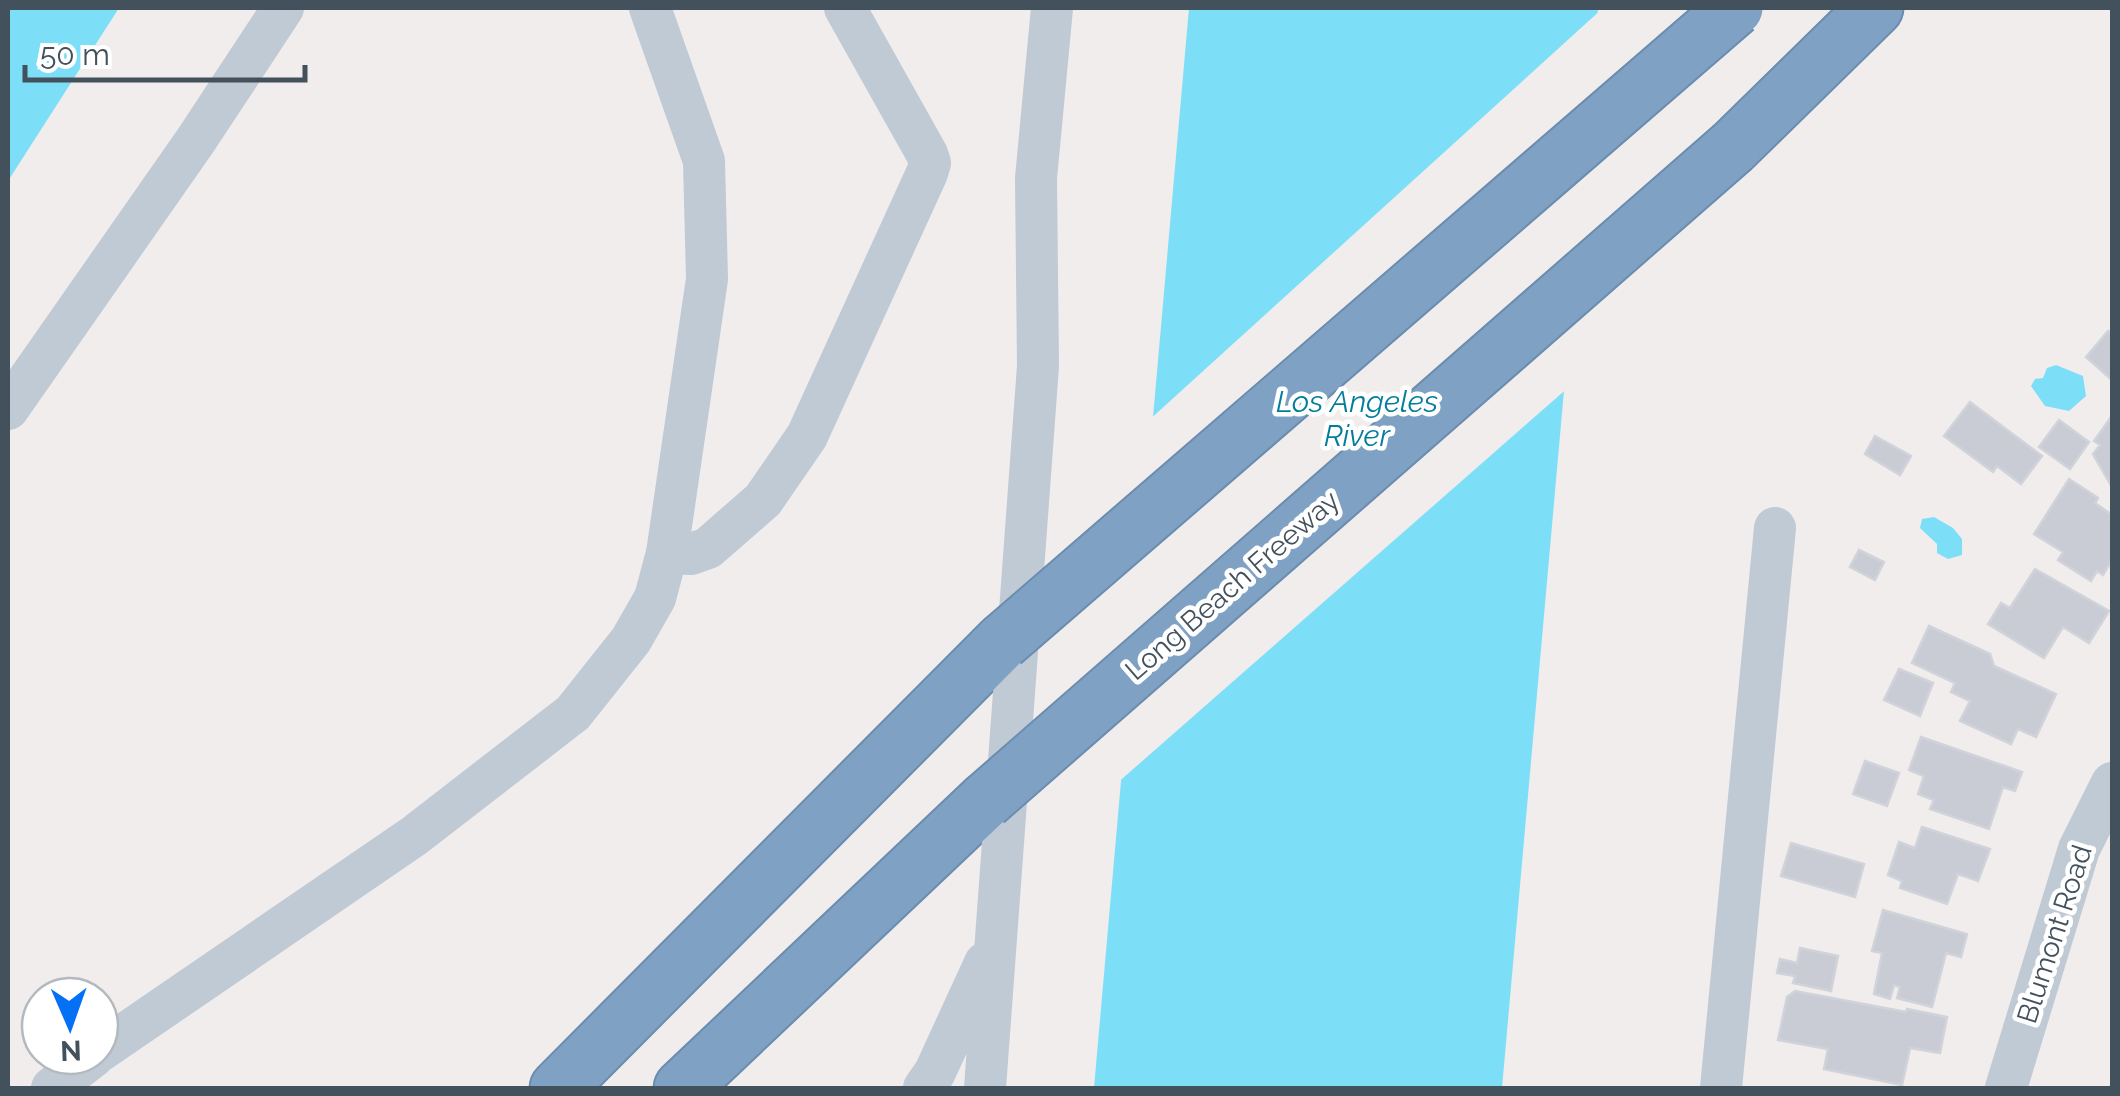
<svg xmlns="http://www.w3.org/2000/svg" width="2120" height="1096" viewBox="0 0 2120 1096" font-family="Raleway,sans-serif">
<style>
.water{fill:#7ddff7}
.pier{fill:#f1eded}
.building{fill:#c9ccd4;stroke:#d1d3da;stroke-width:2.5}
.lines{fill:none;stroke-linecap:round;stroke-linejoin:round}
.highway-casing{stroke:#6a8caf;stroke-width:59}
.minor{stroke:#bfcad5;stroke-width:42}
.highway{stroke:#7fa1c3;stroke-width:55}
.highway-bridge-casing{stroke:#6a8caf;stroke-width:59;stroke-linecap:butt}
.highway-bridge{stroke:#7fa1c3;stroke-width:55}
.labels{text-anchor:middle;stroke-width:9;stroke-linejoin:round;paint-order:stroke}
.street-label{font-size:28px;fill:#43515d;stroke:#fff}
.water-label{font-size:30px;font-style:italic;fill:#037d9c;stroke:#fff}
</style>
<rect width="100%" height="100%" fill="#f1eded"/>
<path class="water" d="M 8,8 L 119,8 L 8,181 Z
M 1189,8 L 1598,8 L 1502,1088 L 1094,1088 Z
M 2056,365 L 2083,376 L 2086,396 L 2069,411 L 2045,406 L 2031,386 L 2035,379 L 2043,378 L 2047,368 Z
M 1934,517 L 1953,528 L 1962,539 L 1962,555 L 1948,559 L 1937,553 L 1937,544 L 1920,528 L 1922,519 Z"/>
<path class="pier" d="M 1603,8 L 1570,386 L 1115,785 L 1147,422 Z"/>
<path class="building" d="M 2108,331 L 2112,335 L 2112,380 L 2086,357 Z
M 1970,402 L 2042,456 L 2021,484 L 1997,466 L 1993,472 L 1944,436 Z
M 2112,416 L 2112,487 L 2093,454 L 2100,445 L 2094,441 Z
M 2059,420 L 2089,442 L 2070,469 L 2039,447 Z
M 1875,436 L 1911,456 L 1900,475 L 1865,454 Z
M 2069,479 L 2098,498 L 2095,503 L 2112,515 L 2112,560 L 2103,575 L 2097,571 L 2091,581 L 2058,560 L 2063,552 L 2034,534 Z
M 1859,550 L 1884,562 L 1875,580 L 1850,567 Z
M 2035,569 L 2109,611 L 2089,643 L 2063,627 L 2044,658 L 1988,624 L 2001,603 L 2010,608 Z
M 1929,626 L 1990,654 L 1994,666 L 2056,694 L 2036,737 L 2018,729 L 2011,744 L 1960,721 L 1970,701 L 1951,692 L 1955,683 L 1912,663 Z
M 1899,669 L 1933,683 L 1920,716 L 1884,700 Z
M 1921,737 L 2022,772 L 2015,791 L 2003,787 L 1989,829 L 1930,809 L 1934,800 L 1918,794 L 1924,776 L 1909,770 Z
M 1865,761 L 1899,773 L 1887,806 L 1853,794 Z
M 1922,827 L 1990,849 L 1978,881 L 1958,874 L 1947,904 L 1900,888 L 1902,881 L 1888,875 L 1899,842 L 1915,848 Z
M 1791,843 L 1864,864 L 1855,897 L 1781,876 Z
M 1883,910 L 1967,934 L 1961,957 L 1946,953 L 1932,1007 L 1897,998 L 1900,987 L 1894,985 L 1890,999 L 1874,994 L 1882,953 L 1872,951 Z
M 1800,948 L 1838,956 L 1831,991 L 1793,983 L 1795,976 L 1777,973 L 1780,959 L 1797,963 Z
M 1795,991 L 1906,1012 L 1907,1009 L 1947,1017 L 1940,1053 L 1910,1048 L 1902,1085 L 1824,1069 L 1828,1049 L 1778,1040 L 1787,997 Z"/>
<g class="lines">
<defs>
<path id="highway" d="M 1733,147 L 1875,8
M 558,1088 L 1002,642
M 682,1088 L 985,801"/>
</defs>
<use href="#highway" class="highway-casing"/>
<path class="minor" d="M 8,409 L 196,140 L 283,8
M 667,553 L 691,554 L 708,548 L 763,500 L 807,436 L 927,173 L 930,163 L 927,154 L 845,8
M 100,1051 L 414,836 L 573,713 L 631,640 L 655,598 L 667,553 L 707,279 L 704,161 L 650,8
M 52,1088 L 94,1056
M 924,1088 L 935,1072 L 985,963
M 985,1088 L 1038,366 L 1036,178 L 1052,8
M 1721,1088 L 1775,528
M 2006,1088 L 2079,849 L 2112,783"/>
<use href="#highway" class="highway"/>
<defs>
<path id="highway-bridge" d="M 1002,642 L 1735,8
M 985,801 L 1733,147"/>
</defs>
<use href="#highway-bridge" class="highway-bridge-casing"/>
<use href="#highway-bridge" class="highway-bridge"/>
</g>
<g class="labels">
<g class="street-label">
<text transform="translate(1232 585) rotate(-41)" y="10">Long Beach Freeway</text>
<text transform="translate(2054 934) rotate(-72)" y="10">Blumont Road</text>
</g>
<g class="water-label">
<text x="1357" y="412">Los Angeles<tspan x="1357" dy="34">River</tspan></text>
</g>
</g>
<rect width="2120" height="1096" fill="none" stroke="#43515d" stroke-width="20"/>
<g transform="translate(70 1026) rotate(178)"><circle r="48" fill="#ffffff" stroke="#b4b9be" stroke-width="2.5"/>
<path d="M0-8L18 38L0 25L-18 38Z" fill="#0370f5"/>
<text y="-15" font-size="28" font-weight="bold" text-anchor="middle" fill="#43515d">N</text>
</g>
<path d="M25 65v15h280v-15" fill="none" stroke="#43515d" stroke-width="5"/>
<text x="40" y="65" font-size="30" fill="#43515d" stroke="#ffffff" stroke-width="8" paint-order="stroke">50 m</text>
</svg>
